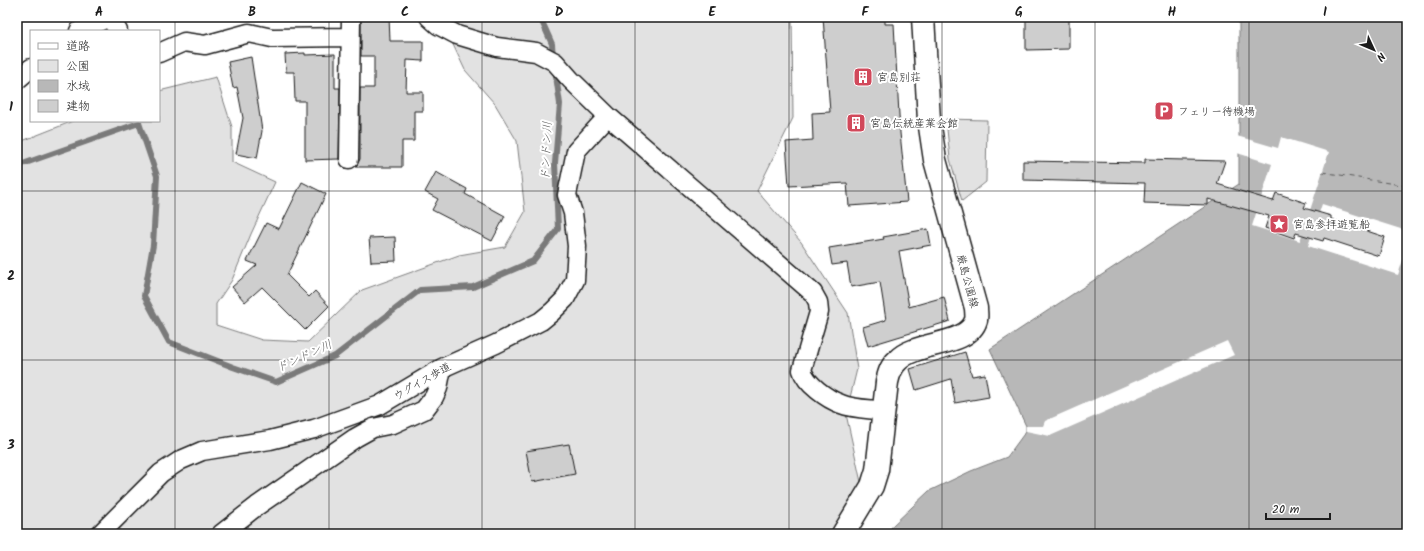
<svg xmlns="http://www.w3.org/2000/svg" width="1424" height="551" viewBox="0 0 1424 551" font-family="Kalam,'Klee One',sans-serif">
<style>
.green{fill:#e2e2e2;stroke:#7f7f7f}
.water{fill:#b8b8b8;stroke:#7a7a7a}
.pier{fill:#fff}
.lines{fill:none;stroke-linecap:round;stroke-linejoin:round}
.stream{stroke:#7a7a7a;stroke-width:6}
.ferry{stroke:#5a5a5a;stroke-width:1;stroke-dasharray:5 4;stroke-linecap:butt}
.building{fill:#cecece;stroke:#1c1c1c}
.street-casing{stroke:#1c1c1c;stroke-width:21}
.primary-casing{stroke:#1c1c1c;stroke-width:25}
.street{stroke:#fff;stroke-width:18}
.primary{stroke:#fff;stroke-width:22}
.grid{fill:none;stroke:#1c1c1c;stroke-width:1;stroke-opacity:0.55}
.labels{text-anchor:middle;stroke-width:4;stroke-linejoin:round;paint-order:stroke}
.poi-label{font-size:11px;fill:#1c1c1c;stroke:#fff;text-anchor:start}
.street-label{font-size:11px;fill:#1c1c1c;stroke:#fff}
.water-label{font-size:12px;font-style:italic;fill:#5a5a5a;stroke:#fff}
.neatline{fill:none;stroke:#1c1c1c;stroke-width:1.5}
.grid-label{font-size:13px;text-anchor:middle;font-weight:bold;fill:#1c1c1c}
</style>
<rect width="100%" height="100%" fill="#fff"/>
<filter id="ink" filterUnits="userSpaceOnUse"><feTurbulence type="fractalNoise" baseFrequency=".025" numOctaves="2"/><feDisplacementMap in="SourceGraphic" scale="8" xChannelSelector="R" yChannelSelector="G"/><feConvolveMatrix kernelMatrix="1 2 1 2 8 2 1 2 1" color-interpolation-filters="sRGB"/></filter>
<g filter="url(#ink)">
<path class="green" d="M 440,17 L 792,17 L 793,118 L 757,191 L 801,242 L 848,313 L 857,369 L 846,414 L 862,487 L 838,534 L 17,534 L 17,143 L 73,121 L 159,121 L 159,91 L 216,77 L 232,127 L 232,162 L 275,182 L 251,234 L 232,280 L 216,304 L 216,325 L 262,340 L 308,342 L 362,290 L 459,255 L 505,247 L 525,212 L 517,141 L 495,104 L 465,70 Z
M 946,119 L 987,120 L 986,182 L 962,201 L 950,159 Z"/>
<path class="water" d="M 1239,17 L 1407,17 L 1407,534 L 888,534 L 893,525 L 929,491 L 971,471 L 1007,457 L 1026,431 L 1026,426 L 990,349 L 1239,184 Z"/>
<path class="pier" d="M 1237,136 L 1278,148 L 1281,137 L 1329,152 L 1300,241 L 1252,226 L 1272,164 L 1237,153 Z
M 1322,204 L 1407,231 L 1407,248 L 1398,275 L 1308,246 Z
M 1227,341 L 1234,355 L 1050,436 L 1026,431 L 1026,426 L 1043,426 L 1045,421 Z"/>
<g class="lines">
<path class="stream" d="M 540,17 L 552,44 L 553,58
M 17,166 L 139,123 L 157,176 L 153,245 L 144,296 L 169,342 L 233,367 L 276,382 L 335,356 L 420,290 L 473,287 L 533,261 L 558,229 L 555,163 L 560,104 L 555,69"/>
<path class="ferry" d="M 1322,172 L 1407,186"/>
</g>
<path class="building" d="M 361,17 L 389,17 L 390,41 L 423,41 L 423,61 L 407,60 L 406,92 L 423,92 L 423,111 L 414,111 L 414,141 L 402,141 L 402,167 L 356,167 L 360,159 L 360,88 L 374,88 L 374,56 L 361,56 Z
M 823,17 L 885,17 L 885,24 L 894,24 L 900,133 L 907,202 L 849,206 L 847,183 L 789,186 L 786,142 L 813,140 L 812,113 L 830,112 Z
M 1026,17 L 1069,17 L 1069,49 L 1026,50 Z
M 305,53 L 305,55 L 335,54 L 335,88 L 340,88 L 339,159 L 305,160 L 305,101 L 295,101 L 294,72 L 286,72 L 285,54 Z
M 251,57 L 262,131 L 257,158 L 236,154 L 243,118 L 237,87 L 233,88 L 228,62 Z
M 1145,159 L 1225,161 L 1217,184 L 1273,201 L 1276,193 L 1306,203 L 1304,208 L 1331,216 L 1331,219 L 1385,237 L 1379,256 L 1324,238 L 1323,241 L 1296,233 L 1294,238 L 1265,228 L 1269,216 L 1208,199 L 1208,205 L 1144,203 L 1145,183 L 1023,180 L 1023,161 L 1145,163 Z
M 436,172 L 467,189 L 465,194 L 505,216 L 492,241 L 432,210 L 438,199 L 425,192 Z
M 302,182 L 326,194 L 287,275 L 309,297 L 315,291 L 329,306 L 305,330 L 262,287 L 245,302 L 232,287 L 257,265 L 247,261 L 266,223 L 279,229 Z
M 928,229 L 931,245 L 899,251 L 909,307 L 944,297 L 950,321 L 868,346 L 863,327 L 886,320 L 880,282 L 851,287 L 847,263 L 832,265 L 829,248 L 884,239 L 883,237 Z
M 395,237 L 396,261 L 371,262 L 369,238 Z
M 965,352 L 972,376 L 985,374 L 989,397 L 955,403 L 951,379 L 916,390 L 910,369 Z
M 569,444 L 575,474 L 532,482 L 526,451 Z"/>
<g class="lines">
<defs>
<path id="street" d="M 110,17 L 118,31
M 429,17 L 438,25 L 457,35 L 497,47 L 536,52 L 555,62 L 571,80 L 608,116 L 813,293 L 818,302 L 819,312 L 802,370 C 806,384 827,399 841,404 C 853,409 870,409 884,411
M 79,31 L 109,17
M 159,53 L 184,42 L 205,45 L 249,33 L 272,38 L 350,37
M 17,80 L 31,68
M 349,159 L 351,17
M 100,534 L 161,473 L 181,460 L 202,451 L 270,440 L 314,429 L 380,405 L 442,368 L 496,344 L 541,321 L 552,312 L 565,299 L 575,280 L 577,246 L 573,213 L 567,195 L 576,151 L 608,116
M 221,534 L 257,506 L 355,438 L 373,428 L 393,424 L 424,410 L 434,397 L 438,388 L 442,368"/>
<path id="primary" d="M 843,534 L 872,486 L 877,470 L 887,382 C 889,373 891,366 898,360 C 916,341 968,347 976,320 C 977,316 976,311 976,308 L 935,160 L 929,120 L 923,17"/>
</defs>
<use href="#street" class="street-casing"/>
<use href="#primary" class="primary-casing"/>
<use href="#street" class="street"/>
<use href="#primary" class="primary"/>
</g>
</g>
<path class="grid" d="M 175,17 L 175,534M 329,17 L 329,534M 482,17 L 482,534M 635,17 L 635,534M 789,17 L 789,534M 942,17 L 942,534M 1095,17 L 1095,534M 1249,17 L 1249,534M 17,191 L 1407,191M 17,360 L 1407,360"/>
<defs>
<symbol id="building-square" viewBox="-11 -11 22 22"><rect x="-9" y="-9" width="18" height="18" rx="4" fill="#d1495b" stroke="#fff"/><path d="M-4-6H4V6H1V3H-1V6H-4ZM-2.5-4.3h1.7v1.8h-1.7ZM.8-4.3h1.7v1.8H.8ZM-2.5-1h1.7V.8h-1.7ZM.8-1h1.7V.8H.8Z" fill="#fff"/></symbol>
<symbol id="parking-square" viewBox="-11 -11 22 22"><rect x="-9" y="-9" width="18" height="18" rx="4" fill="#d1495b" stroke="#fff"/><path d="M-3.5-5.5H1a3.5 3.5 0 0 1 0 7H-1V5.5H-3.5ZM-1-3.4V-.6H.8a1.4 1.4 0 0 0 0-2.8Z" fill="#fff"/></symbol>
<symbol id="sight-square" viewBox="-11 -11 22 22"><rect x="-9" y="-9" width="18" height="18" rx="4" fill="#d1495b" stroke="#fff"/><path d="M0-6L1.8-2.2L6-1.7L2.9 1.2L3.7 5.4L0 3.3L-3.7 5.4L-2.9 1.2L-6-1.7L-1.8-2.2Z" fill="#fff"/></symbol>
</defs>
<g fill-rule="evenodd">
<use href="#building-square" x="852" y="66" width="22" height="22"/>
<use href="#parking-square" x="1153" y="100" width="22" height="22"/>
<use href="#building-square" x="845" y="112" width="22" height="22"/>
<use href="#sight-square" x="1268" y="213" width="22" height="22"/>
</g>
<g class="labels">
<g class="poi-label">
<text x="877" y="81">宮島別荘</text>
<text x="1178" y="115">フェリー待機場</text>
<text x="870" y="127">宮島伝統産業会館</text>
<text x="1293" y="228">宮島参拝遊覧船</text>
</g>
<g class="street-label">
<text transform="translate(968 281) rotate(75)" y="4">厳島公園線</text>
<text transform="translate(422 381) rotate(-30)" y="4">ウグイス歩道</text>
</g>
<g class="water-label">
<text transform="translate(546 151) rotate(-88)" y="4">ドンドン川</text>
<text transform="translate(304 356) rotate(-25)" y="4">ドンドン川</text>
</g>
</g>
<rect width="1424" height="551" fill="none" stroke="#fff" stroke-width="44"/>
<rect x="30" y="30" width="130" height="92" fill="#ffffff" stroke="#a4a4a4"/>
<rect x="38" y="43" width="20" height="6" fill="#ffffff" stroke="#a4a4a4"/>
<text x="66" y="50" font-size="12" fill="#1c1c1c">道路</text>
<rect x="38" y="60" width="20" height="12" fill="#e2e2e2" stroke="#a4a4a4"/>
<text x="66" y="70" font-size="12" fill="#1c1c1c">公園</text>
<rect x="38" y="80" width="20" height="12" fill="#b8b8b8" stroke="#a4a4a4"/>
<text x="66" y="90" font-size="12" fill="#1c1c1c">水域</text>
<rect x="38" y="100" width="20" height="12" fill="#cecece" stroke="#a4a4a4"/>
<text x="66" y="110" font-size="12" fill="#1c1c1c">建物</text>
<g transform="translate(1374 50) rotate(134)" stroke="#ffffff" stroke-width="3" paint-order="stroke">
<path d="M0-3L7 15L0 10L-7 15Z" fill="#1c1c1c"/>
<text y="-6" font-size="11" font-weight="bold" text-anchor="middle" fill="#1c1c1c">N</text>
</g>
<path d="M1266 513v6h64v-6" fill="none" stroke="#1c1c1c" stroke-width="2"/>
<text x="1272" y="513" font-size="12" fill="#1c1c1c" stroke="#ffffff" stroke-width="3" paint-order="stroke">20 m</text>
<rect x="22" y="22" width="1380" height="507" class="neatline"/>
<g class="grid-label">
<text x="99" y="16">A</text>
<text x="252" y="16">B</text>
<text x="405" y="16">C</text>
<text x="559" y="16">D</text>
<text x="712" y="16">E</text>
<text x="865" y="16">F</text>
<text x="1019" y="16">G</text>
<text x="1172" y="16">H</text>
<text x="1325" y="16">I</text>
<text x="11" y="111">1</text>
<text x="11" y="280">2</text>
<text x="11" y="449">3</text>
</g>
</svg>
